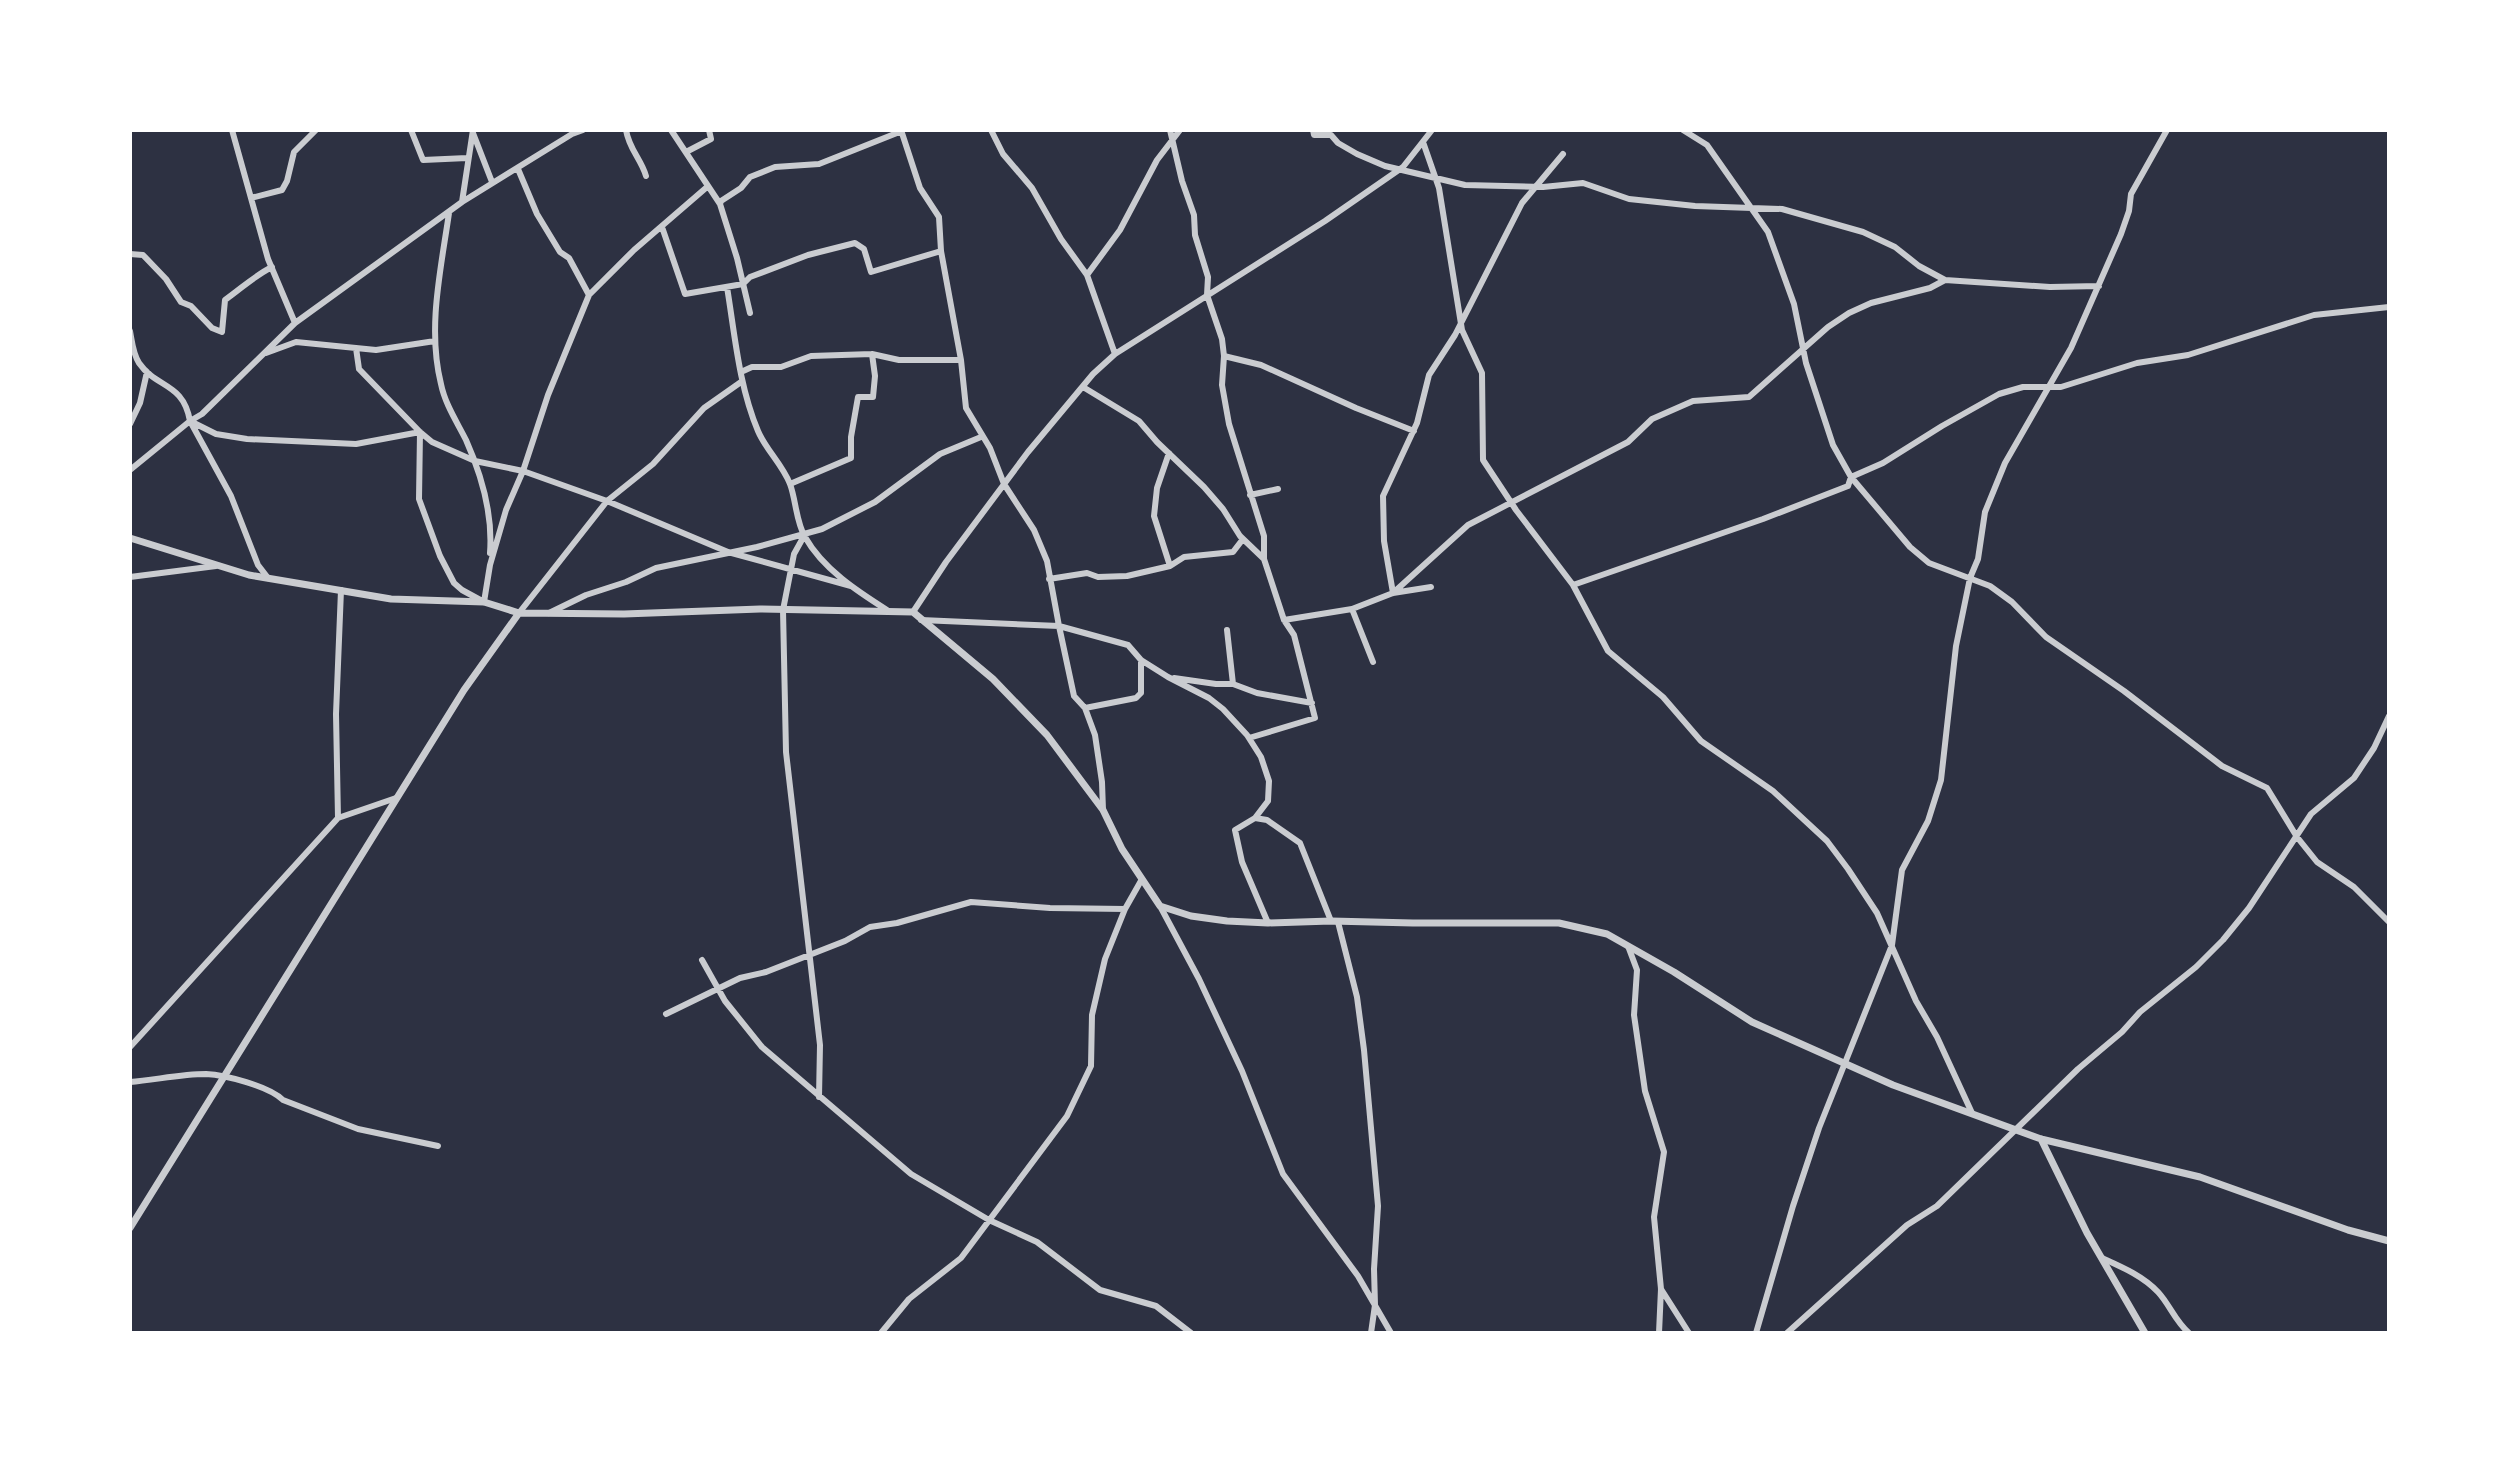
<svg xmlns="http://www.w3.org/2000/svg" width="2519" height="1463" viewBox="0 0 2519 1463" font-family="'Titillium Web',sans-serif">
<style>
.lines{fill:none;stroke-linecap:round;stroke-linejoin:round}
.minor{stroke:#caccd0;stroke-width:6}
.tertiary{stroke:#caccd0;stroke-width:7}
</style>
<rect width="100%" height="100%" fill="#2d3142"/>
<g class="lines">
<path class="minor" d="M 232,130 L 268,259 L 295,323
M 411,130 L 423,160 L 467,158
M 626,130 C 629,149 641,159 646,176
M 671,130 L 720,204 L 737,258 L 750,313
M 901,130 L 920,188 L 939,217 L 941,251 L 961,360 L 966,408 L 990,448 L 1004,484 L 1034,530 L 1047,561 L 1059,626 L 1128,645 L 1141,660 L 1168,677 L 1209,698 L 1223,709 L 1247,735 L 1261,757 L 1269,781 L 1268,801 L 1255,818 L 1235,830 L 1242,862 L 1268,923
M 991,130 L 1003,154 L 1032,188 L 1061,239 L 1087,275 L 1115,354
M 1170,130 L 1182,181 L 1194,215 L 1195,235 L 1208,277 L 1207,295 L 1222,339 L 1224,356 L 1222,385 L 1229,424 L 1264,536 L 1264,559
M 1313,130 L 1314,135 L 1331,135 L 1338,143 L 1357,154 L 1385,166 L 1465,185 L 1543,187 L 1583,183 L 1629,199 L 1695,206 L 1782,209 L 1863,232 L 1895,247 L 1919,266 L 1945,280 L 2050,287 L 2099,286
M 1683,130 L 1707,145 L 1768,232 L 1794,304 L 1806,363 L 1833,445 L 1851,477 L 1910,547 L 1929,563 L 1990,586 L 2012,602 L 2046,637 L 2124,691 L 2222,766 L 2267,788 L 2297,837 L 2317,862 L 2354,887 L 2389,922
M 473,133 L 492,182
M 1423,142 L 1439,188 L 1462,330 L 1482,373 L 1483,460 L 1516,510 L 1573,585 L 1608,651 L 1663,697 L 1701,741 L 1773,791 L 1827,841 L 1848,869 L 1877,913 L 1916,1001 L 1937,1037 L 1972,1113
M 686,152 L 711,139 L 709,130
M 518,169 L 537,214 L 560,252 L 569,258 L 589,295
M 251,198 L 282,190 L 287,181 L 294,152 L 316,130
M 462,202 L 473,130
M 720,204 L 721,201 L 741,188 L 750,177 L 775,167 L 819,164 L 902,131
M 449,213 C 441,269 427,328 441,384 C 445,404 457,422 466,440 C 482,476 493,514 490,553
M 662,227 L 685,294 L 743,284 L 750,277 L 808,255 L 855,243 L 864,249 L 871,272 L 941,251
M 130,254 L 143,255 L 166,279 L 181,302 L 191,306 L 212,328 L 222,332 L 225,300 C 242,288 254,276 272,267
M 1087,275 L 1120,230 L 1157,160 L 1180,130
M 727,287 C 735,336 739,386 758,431 C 766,450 782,464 790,484 C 796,500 796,522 805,537 C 823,569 857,591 887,610
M 130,331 C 132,342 133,354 139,363 C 157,389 183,382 190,421 L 231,496 L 258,565 L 268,578
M 356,348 L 376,350 L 435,341
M 266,353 L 296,342 L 356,348 L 359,369 L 420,432 L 432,442 L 475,461 L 523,471 L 607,501 L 728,552 L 851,586
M 1224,356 L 1261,365 L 1356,408 L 1414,431
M 741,372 L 752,367 L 781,367 L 811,356 L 872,354 L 899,360 L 961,360
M 1083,387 L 1139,421 L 1157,442 L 1204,487 L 1223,509 L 1240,536 L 1264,559 L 1284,620 L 1294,635 L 1315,718 L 1249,738
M 192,422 L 216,434 L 247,439 L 356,444 L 420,432
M 130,424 L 140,403 L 147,372
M 420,432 L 419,499 L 440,556 L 454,583 L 462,590 L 484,602 L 490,565 L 506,510 L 523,471 L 548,395 L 589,295 L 634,250 L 707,187
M 130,470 L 190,421 L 202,414 L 295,323 L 462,202 L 572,134 L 583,130
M 790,484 L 851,458 L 851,437 L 858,397 L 873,397 L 875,376 L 872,354
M 1250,495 L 1278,489
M 804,536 L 794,554 L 783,610 L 786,752 L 820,1045 L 819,1097
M 1170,566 L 1184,557 L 1233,552 L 1243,539
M 130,577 L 216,566
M 1049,579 L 1087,573 L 1098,577 L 1127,576 L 1170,566 L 1154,516 L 1157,488 L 1169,453
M 1573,585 L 1763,519 L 1848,486 L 1851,477 L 1883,463 L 1942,426 L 1999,394 L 2023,387 L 2061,387 L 2137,363 L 2188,355 L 2314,315 L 2389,307
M 1393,593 L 1468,525 L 1628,442 L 1652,419 L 1693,401 L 1749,397 L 1828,327 L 1849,313 L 1871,303 L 1930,288 L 1945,280
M 1393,593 L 1384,541 L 1383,496 L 1417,423 L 1429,375 L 1455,335 L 1522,203 L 1563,154
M 1352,609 L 1373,662
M 913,612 L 946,562 L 1028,452 L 1093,374 L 1115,354 L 1325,221 L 1403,167 L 1432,130
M 519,613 L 607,501 L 653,464 L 704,408 L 741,382
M 549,613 L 586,595 L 626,582 L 656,568 L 757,547 L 822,529 L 875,502 L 940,454 L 981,437
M 921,620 L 1059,626 L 1074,696 L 1085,708 L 1095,735 L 1102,782 L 1103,810
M 1284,620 L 1352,609 L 1393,593 L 1431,587
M 1227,630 L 1233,684
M 1174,678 L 1216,684 L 1233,684 L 1257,693 L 1312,703
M 1085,708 L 1136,698 L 1141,693 L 1141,660
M 338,818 L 336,714 L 341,590
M 1255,818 L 1267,820 L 1300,843 L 1331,921
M 1160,906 L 1199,979 L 1242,1071 L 1283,1174 L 1358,1276 L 1391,1333
M 1338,922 L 1357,997 L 1364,1050 L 1378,1206 L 1374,1269 L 1375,1305 L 1371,1333
M 1628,946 L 1637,970 L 1634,1015 L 1645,1091 L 1664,1152 L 1654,1217 L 1661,1289 L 1659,1333
M 702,960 L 725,1001 L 762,1047 L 911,1174 L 989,1220 L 1037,1242 L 1100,1290 L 1156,1306 L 1191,1333
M 666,1014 L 740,978 L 766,972 L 845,941 L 870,927 L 897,923 L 971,902 L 1050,908 L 1125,909
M 130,1047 L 338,818 L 396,798
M 130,1082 C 155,1080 181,1074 206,1074 C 225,1075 269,1086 283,1100 L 358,1129 L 438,1146
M 2102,1258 C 2122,1267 2143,1276 2158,1292 C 2170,1305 2175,1321 2189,1333
M 1661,1289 L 1689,1333
M 881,1333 L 909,1299 L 961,1258 L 1067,1116 L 1091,1066 L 1092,1015 L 1105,959 L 1125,909 L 1142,879
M 1756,1333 L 1793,1206 L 1819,1128 L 1892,945 L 1902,870 L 1928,821 L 1941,780 L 1956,646 L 1970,578 L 1978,559 L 1985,512 L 2005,463 L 2071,348 L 2121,234 L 2129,211 L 2131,194 L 2167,130
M 1787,1333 L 1907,1225 L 1937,1206 L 2078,1069 L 2122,1032 L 2140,1012 L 2196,967 L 2223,940 L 2249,908 L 2311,814 L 2354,778 L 2374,748 L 2389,716"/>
<path class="tertiary" d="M 130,538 L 249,575 L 391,599 L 484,602 L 519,613 L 624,614 L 760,609 L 913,612 L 993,679 L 1047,735 L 1103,810 L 1122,849 L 1160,906 L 1191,916 L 1227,921 L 1268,923 L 1331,921 L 1413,923 L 1559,923 L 1607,934 L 1674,972 L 1752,1022 L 1893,1085 L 2041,1139 L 2200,1177 L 2348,1230 L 2389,1241
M 2041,1139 L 2087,1233 L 2145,1333
M 130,1228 L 464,690 L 519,613"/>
</g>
<rect width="2519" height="1463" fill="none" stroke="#ffffff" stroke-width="264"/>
</svg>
